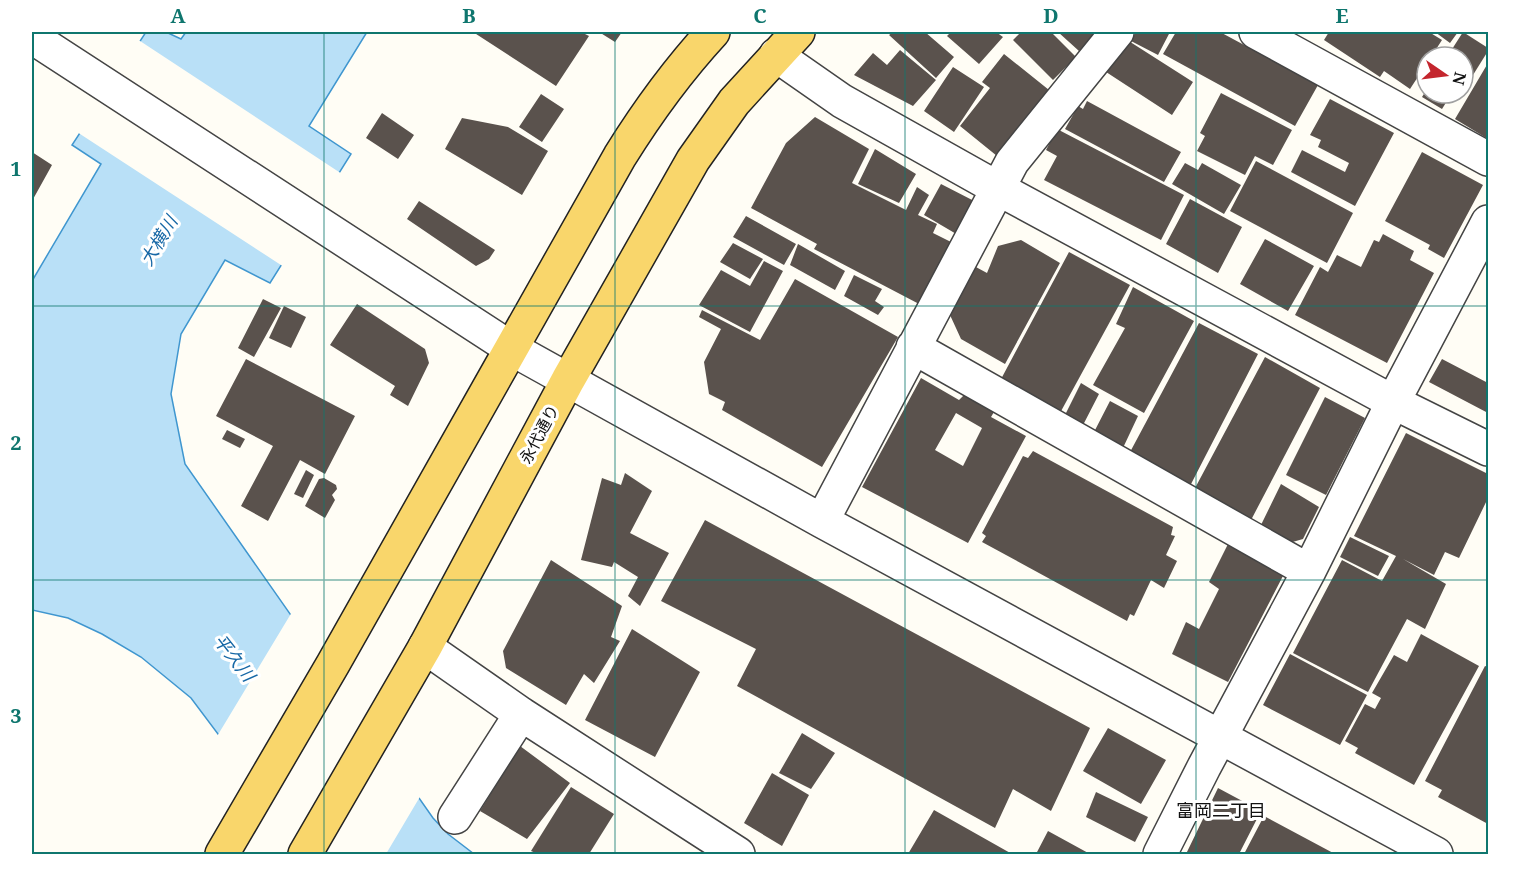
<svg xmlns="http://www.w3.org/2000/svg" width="1520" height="886" viewBox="0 0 1520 886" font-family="'Noto Serif','Noto Sans JP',serif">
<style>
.water{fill:#b9e0f7;stroke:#3f96cf;stroke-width:1.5}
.pier{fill:#fffdf5}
.building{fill:#5a524d;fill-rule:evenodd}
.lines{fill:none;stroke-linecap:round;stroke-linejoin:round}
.minor-casing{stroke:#444;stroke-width:36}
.major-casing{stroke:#222;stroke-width:36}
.minor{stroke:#fff;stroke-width:33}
.major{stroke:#f9d66b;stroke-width:33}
.grid{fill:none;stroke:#0f766e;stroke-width:1.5;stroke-opacity:0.55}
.labels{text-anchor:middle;stroke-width:6;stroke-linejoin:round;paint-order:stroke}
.street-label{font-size:16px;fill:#111;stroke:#fff}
.water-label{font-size:18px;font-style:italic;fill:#1768a6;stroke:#fff}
.neighbourhood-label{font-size:18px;fill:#111;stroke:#fff}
.neatline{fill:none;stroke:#0f766e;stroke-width:2}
.grid-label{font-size:20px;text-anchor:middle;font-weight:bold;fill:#0f766e}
</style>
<rect width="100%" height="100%" fill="#fffdf5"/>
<path class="water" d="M 146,32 L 166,32 L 181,39 L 186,32 L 367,32 L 309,126 L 351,154 L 270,283 L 225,260 L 181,334 L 171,394 L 185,464 L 433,818 L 448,834 L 474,854 L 308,854 L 191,698 L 141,657 L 102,634 L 68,618 L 32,610 L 32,281 L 101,164 L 72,145 Z"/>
<path class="pier" d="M 137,39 L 342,174 L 284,267 L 77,132 Z
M 292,612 L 421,795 L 386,854 L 304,854 L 216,738 Z"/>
<path class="building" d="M 473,32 L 581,32 L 589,36 L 556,86 Z
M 599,32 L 622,32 L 615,42 Z
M 893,32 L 925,32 L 954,57 L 936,78 L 889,35 Z
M 951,32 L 996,32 L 1003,37 L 979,64 L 947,36 Z
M 1021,32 L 1051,32 L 1076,57 L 1053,80 L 1013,40 Z
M 1058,32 L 1097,32 L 1079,51 Z
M 1136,32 L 1170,32 L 1158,55 L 1131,41 Z
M 1176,32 L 1220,32 L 1318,85 L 1295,126 L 1163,54 Z
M 1329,32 L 1429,32 L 1442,40 L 1431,57 L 1427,57 L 1427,63 L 1410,89 L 1384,71 L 1380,77 L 1324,40 Z
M 1435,32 L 1458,32 L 1450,43 Z
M 1463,32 L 1488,48 L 1488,51 L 1463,91 L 1463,57 L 1447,57 Z
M 1124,38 L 1193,82 L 1172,115 L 1103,70 Z
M 900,50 L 936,80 L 913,106 L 854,75 L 873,53 L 887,65 Z
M 1004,54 L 1049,90 L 997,156 L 960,126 L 990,88 L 982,82 Z
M 1488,63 L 1488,139 L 1455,119 Z
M 953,67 L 984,87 L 954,132 L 924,111 Z
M 1427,89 L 1427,93 L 1452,93 L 1442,109 L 1422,97 Z
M 1221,93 L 1292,130 L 1273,165 L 1255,156 L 1245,175 L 1197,151 L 1205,136 L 1200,133 Z
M 541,94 L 564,109 L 542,142 L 519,127 Z
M 1330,99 L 1394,133 L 1355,206 L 1291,172 L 1302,150 L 1345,172 L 1349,163 L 1318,147 L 1321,140 L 1310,135 Z
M 1087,101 L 1181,152 L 1164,182 L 1065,129 L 1078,106 L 1083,109 Z
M 382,113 L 414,135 L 398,159 L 366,138 Z
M 815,117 L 869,149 L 852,183 L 906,210 L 917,187 L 929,195 L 918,215 L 937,224 L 933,233 L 953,243 L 921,305 L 814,249 L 817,244 L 751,208 L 786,143 Z
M 462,118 L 508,127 L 548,151 L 522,195 L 445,149 Z
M 1057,129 L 1184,195 L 1161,240 L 1044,180 L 1057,156 L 1046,150 Z
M 875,149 L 916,174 L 899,203 L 858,184 Z
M 32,152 L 52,165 L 32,201 Z
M 1422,152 L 1483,185 L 1444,258 L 1428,249 L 1430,245 L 1385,221 Z
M 1256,161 L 1353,213 L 1327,263 L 1230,211 Z
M 1185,163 L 1198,170 L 1202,163 L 1241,185 L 1224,214 L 1172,184 Z
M 941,184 L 978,203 L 958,235 L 924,215 Z
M 1190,199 L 1242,227 L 1218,273 L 1166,244 Z
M 419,201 L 495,250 L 489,259 L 476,266 L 407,219 Z
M 746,216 L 796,244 L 784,265 L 733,237 Z
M 1383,234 L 1414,251 L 1410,260 L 1434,273 L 1387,363 L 1295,315 L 1320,267 L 1328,272 L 1337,255 L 1361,267 L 1374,240 L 1379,242 Z
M 1265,239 L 1314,266 L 1288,311 L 1240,284 Z
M 1021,240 L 1060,263 L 1005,364 L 961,339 L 950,315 L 974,266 L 987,273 L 998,246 Z
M 733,243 L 763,259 L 750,279 L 720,262 Z
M 798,244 L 845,271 L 835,290 L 790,265 Z
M 1069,252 L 1130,285 L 1060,413 L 1000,381 Z
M 764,261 L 783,271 L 750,332 L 699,305 L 721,270 L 750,286 Z
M 854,275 L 882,289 L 875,301 L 884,307 L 878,315 L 844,296 Z
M 795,279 L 898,337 L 822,467 L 722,410 L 725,402 L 709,394 L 704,362 L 721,329 L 699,317 L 702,310 L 760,340 Z
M 1133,287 L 1194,321 L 1144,413 L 1093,385 L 1125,328 L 1116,324 Z
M 263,299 L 281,308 L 254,357 L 238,348 Z
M 357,304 L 425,349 L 429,363 L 408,406 L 390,395 L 395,386 L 330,345 Z
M 284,306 L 306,317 L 291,348 L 269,338 Z
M 1199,323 L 1258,354 L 1190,486 L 1129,454 Z
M 1265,357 L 1320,388 L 1250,522 L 1194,490 Z
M 246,359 L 355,416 L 325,474 L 300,460 L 268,521 L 241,506 L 273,446 L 216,416 Z
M 1442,359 L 1488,383 L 1488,413 L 1429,382 Z
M 921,378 L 959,400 L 965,394 L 994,412 L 991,417 L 1026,436 L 968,543 L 862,487 ZM 956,413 L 982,428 L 963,466 L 935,450 Z
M 1081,383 L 1099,394 L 1082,427 L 1065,415 Z
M 1325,397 L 1365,418 L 1326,495 L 1286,475 Z
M 1110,401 L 1138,416 L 1122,450 L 1093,434 Z
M 227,430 L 245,439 L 240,448 L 222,439 Z
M 1406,433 L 1488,474 L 1488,498 L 1459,558 L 1445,552 L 1434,575 L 1403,559 L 1446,584 L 1425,629 L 1407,619 L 1368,692 L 1293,653 L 1342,560 L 1382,581 L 1396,556 L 1354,536 Z
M 1033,451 L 1173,527 L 1171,535 L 1175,536 L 1166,555 L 1177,561 L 1164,588 L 1151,580 L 1134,616 L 1130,614 L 1127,621 L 982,542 L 986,536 L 982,533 L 1023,456 L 1028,458 Z
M 306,470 L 314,475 L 303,498 L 294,494 Z
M 625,473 L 652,491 L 630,533 L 669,553 L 640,606 L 628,596 L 638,577 L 614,562 L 612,567 L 581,560 L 602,478 L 621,485 Z
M 324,478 L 336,485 L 337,489 L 332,495 L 335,500 L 325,518 L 305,506 L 319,479 Z
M 1281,484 L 1319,507 L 1303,539 L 1289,543 L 1260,527 Z
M 705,520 L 1090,728 L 1051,811 L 1013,789 L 995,828 L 737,686 L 756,649 L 661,601 Z
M 1350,537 L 1389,556 L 1378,576 L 1340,557 Z
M 1228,544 L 1284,574 L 1228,682 L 1172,654 L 1186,622 L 1199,629 L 1219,589 L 1209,582 Z
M 551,560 L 622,606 L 611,637 L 620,641 L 594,683 L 584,674 L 566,705 L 506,668 L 503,651 Z
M 632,629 L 700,672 L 655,757 L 585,720 Z
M 1421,634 L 1479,666 L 1414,785 L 1355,753 L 1358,748 L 1345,741 L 1365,704 L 1375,709 L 1381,698 L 1372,693 L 1394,655 L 1407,662 Z
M 1290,654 L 1367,695 L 1340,745 L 1263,705 Z
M 1485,666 L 1488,667 L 1488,824 L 1438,797 L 1442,790 L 1425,781 Z
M 1108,728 L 1166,760 L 1141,804 L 1083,771 Z
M 802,733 L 835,753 L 811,789 L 779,773 Z
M 520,746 L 570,783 L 527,839 L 480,811 Z
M 772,773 L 809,795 L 782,846 L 744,823 Z
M 571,787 L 614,814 L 589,854 L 538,854 L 531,851 Z
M 1218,788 L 1261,811 L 1239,854 L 1186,854 Z
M 1096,792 L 1148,817 L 1135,842 L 1086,817 Z
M 934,810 L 1012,854 L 908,854 Z
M 1264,816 L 1335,854 L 1244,854 Z
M 1048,831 L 1090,854 L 1036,854 Z"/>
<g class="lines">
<defs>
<path id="minor" d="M 1256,32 L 1488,159
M 32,37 L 512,349 L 822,521 L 1436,854
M 776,55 L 842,101 L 997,188 L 1393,402 L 1488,449
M 913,347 L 1309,571
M 822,521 L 1012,162 L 1117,32
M 425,647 L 521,714 L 738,854
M 455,817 L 521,714
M 1160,854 L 1204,767 L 1309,571 L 1393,402 L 1488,222"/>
<path id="major" d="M 222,854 L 333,664 L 620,156 C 648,111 678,70 713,32
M 305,854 L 425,647 L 568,380 L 693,160 L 734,102 L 798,32"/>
</defs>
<use href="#minor" class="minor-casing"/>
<use href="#major" class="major-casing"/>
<use href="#minor" class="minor"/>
<use href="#major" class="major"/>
</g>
<path class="grid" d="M 324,32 L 324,854M 615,32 L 615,854M 905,32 L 905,854M 1196,32 L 1196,854M 32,306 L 1488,306M 32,580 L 1488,580"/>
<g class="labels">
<g class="street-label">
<text transform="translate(539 434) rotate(-62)" y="6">永代通り</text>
</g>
<g class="water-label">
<text transform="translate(159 241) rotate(-59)" y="6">大横川</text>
<text transform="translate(234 658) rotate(52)" y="6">平久川</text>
</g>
<g class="neighbourhood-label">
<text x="1221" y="817">富岡二丁目</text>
</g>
</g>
<rect width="1520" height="886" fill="none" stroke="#ffffff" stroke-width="66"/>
<g transform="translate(1445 75) rotate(104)"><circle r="28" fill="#ffffff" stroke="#a0a0a0" stroke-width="1.5"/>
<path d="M0-4.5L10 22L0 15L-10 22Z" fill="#c4262e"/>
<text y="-9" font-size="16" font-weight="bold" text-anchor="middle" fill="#111111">N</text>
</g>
<rect x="33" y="33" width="1454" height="820" class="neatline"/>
<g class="grid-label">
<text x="178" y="23">A</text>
<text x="469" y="23">B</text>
<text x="760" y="23">C</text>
<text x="1051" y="23">D</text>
<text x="1342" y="23">E</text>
<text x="16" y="176">1</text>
<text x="16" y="450">2</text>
<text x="16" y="723">3</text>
</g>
</svg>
